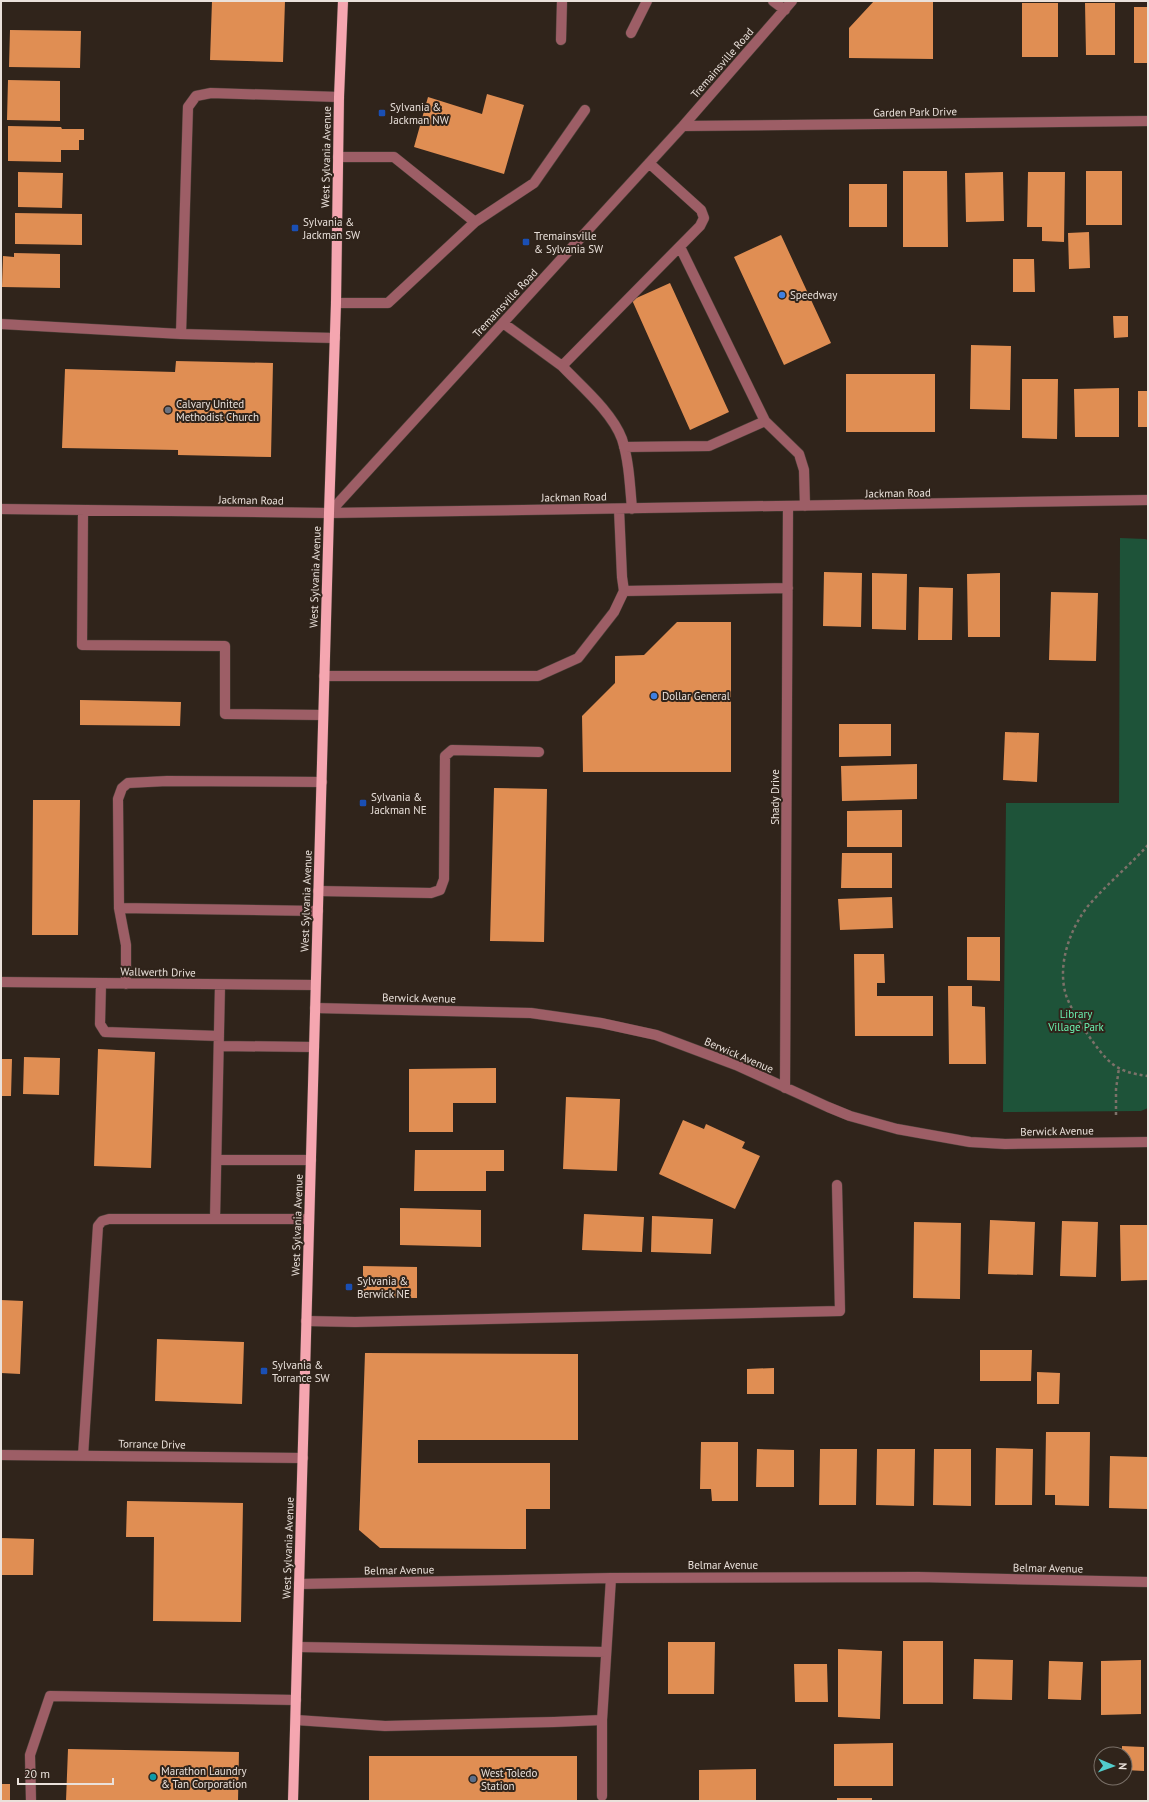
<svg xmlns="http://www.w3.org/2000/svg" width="1149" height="1802" viewBox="0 0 1149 1802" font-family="'PT Sans',sans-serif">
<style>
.green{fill:#1e5339}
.building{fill:#e08e53}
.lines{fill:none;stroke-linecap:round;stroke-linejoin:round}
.minor-casing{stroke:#4e423a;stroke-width:11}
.major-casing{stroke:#4e423a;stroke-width:11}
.path{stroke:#7c7169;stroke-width:2.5;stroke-dasharray:3 3;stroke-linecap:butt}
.minor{stroke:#9d5e66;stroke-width:10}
.major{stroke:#f5a6b0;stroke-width:10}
.transit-dot{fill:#1a4fb4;stroke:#30241b;stroke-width:1.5}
.shop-dot{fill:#3f7fe0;stroke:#30241b;stroke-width:1.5}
.worship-dot{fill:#6b7280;stroke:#30241b;stroke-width:1.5}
.culture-dot{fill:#0f9aa8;stroke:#30241b;stroke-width:1.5}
.service-dot{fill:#5c6f8a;stroke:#30241b;stroke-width:1.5}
.labels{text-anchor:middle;stroke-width:4;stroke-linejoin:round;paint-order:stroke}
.street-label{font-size:11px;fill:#eae1db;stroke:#30241b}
.poi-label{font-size:11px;fill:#eae1db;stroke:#30241b;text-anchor:start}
.park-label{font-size:11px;fill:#69f3b1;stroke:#30241b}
</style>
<rect width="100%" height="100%" fill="#30241b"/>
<path class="green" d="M 1120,538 L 1145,539 L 1148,540 L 1148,1108 L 1141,1111 L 1003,1112 L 1006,803 L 1119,803 Z"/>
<path class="building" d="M 212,1 L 285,1 L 283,62 L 210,60 Z
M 874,1 L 933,1 L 933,59 L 849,58 L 849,28 Z
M 1022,3 L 1058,3 L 1058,57 L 1022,57 Z
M 1085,3 L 1115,3 L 1115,55 L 1086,55 Z
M 1134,7 L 1148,7 L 1148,63 L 1134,63 Z
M 10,30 L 81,31 L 80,68 L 9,67 Z
M 8,80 L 60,81 L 60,121 L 7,120 Z
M 487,94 L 524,105 L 504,174 L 414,147 L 428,97 L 482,114 Z
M 8,126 L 61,127 L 62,129 L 84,129 L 84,140 L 79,140 L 79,150 L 61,150 L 61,162 L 8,161 Z
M 903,171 L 947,171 L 948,247 L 903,247 Z
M 1086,171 L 1122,171 L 1122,225 L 1086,225 Z
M 18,172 L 63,173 L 62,208 L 18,207 Z
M 1003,172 L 1004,221 L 966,222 L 965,173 Z
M 1028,172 L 1065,172 L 1064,242 L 1042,241 L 1042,227 L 1027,227 Z
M 849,184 L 887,184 L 887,227 L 849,227 Z
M 15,213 L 82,214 L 82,245 L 15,244 Z
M 1089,232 L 1090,268 L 1069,269 L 1068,233 Z
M 781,235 L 831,343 L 784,365 L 734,257 Z
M 14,253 L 60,254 L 60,288 L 2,287 L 3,256 L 14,257 Z
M 1013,259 L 1034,259 L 1035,292 L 1013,292 Z
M 670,283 L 729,412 L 690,430 L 632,300 Z
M 1113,316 L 1128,316 L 1128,337 L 1114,338 Z
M 971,345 L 1011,346 L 1010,410 L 970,409 Z
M 176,361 L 273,363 L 271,457 L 178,455 L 178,450 L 62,448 L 65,369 L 175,372 Z
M 846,374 L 935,374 L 935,432 L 846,432 Z
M 1022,379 L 1058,379 L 1057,439 L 1022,438 Z
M 1119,388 L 1119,437 L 1075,437 L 1074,389 Z
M 1138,391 L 1148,391 L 1148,427 L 1138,427 Z
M 824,572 L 862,573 L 861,627 L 823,626 Z
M 872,573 L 907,574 L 906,630 L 872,629 Z
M 1000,573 L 1000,637 L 968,637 L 967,574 Z
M 919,587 L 953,588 L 952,640 L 918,640 Z
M 1051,592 L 1098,593 L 1096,661 L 1049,660 Z
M 677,622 L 731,622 L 731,772 L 583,772 L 582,716 L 615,683 L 615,656 L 644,655 Z
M 80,700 L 181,702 L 180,726 L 80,725 Z
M 839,724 L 891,724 L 891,756 L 839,757 Z
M 1005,732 L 1039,733 L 1037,782 L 1003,780 Z
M 917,764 L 917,799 L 842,801 L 841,766 Z
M 494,788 L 547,789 L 544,942 L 490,941 Z
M 33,800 L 80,800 L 78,935 L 32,935 Z
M 902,810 L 902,847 L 847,847 L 847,811 Z
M 842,853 L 892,853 L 892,888 L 841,888 Z
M 892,897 L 893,928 L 840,930 L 838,899 Z
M 967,937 L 1000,937 L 1000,981 L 967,980 Z
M 854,954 L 884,954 L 885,983 L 877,983 L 877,996 L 933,996 L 933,1036 L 855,1036 Z
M 948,986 L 972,986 L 972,1006 L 985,1007 L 986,1064 L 949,1064 Z
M 98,1049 L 155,1052 L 151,1168 L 94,1166 Z
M 24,1057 L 60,1058 L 59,1095 L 23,1094 Z
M 1,1059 L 12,1059 L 11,1096 L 1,1096 Z
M 496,1068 L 496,1103 L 453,1103 L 453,1132 L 409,1132 L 409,1069 Z
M 566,1097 L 620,1099 L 617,1171 L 563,1169 Z
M 683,1120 L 704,1129 L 706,1124 L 745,1142 L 742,1148 L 760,1156 L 735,1209 L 659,1174 Z
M 415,1150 L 504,1150 L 504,1171 L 486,1171 L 486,1191 L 414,1191 Z
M 400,1208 L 481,1210 L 481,1247 L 400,1245 Z
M 584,1214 L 644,1217 L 642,1252 L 582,1250 Z
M 652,1216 L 713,1219 L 711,1254 L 651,1252 Z
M 990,1220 L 1035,1222 L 1033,1275 L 988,1274 Z
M 1062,1221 L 1098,1222 L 1096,1277 L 1060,1276 Z
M 914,1222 L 961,1223 L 960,1299 L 913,1298 Z
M 1120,1225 L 1148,1225 L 1148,1280 L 1121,1281 Z
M 363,1266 L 417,1267 L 417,1298 L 363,1298 Z
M 1,1300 L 23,1301 L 20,1374 L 1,1373 Z
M 157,1339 L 244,1342 L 242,1404 L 155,1401 Z
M 980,1350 L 1032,1350 L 1031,1381 L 980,1381 Z
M 365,1353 L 578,1354 L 578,1440 L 418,1440 L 418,1463 L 550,1463 L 550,1509 L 526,1509 L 526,1549 L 380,1548 L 359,1530 Z
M 774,1368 L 774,1394 L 747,1394 L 747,1369 Z
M 1037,1372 L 1060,1373 L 1059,1404 L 1037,1404 Z
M 1046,1432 L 1090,1432 L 1089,1506 L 1055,1505 L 1055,1495 L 1045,1495 Z
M 701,1442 L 738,1442 L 738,1501 L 712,1501 L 711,1489 L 700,1489 Z
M 996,1448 L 1033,1449 L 1032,1505 L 995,1505 Z
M 757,1449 L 794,1450 L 794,1487 L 756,1487 Z
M 820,1449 L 857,1449 L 856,1505 L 819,1505 Z
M 877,1449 L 915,1449 L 914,1506 L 876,1505 Z
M 934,1449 L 971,1449 L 971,1506 L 933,1505 Z
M 1110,1456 L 1148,1457 L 1147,1509 L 1109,1508 Z
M 127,1501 L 243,1503 L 241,1622 L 153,1621 L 154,1537 L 126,1537 Z
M 1,1538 L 34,1539 L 33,1575 L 1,1575 Z
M 903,1641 L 943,1641 L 943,1704 L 903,1704 Z
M 668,1642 L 715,1642 L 714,1694 L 668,1694 Z
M 838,1649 L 882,1651 L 880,1719 L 838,1717 Z
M 974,1659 L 1013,1660 L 1012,1700 L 973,1699 Z
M 1141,1660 L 1141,1714 L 1101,1715 L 1101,1661 Z
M 1049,1661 L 1083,1662 L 1081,1700 L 1048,1699 Z
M 794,1664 L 827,1664 L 828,1702 L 795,1702 Z
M 893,1743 L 893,1786 L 834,1786 L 834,1744 Z
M 1122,1746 L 1144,1747 L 1144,1771 L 1125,1770 L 1125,1754 L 1122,1754 Z
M 68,1749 L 239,1752 L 238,1801 L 66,1801 Z
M 369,1756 L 577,1756 L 577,1801 L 369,1801 Z
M 756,1769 L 756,1801 L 699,1801 L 699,1770 Z
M 1,1784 L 10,1784 L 10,1801 L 1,1801 Z
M 837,1798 L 872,1798 L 872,1801 L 837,1801 Z"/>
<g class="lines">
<defs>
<path id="minor" d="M 773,1 L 785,10
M 631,33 L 647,1
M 561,40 L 562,1
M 683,126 L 1148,121
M 475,222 L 534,183 L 585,110
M 680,247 L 765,421 L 799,454 L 804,470 L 805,506
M 336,303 L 388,303 L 475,222 L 394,157 L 338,157
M 503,323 L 562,366 L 700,226 L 704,218 L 701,210 L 649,163
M 1,324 L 181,334 L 335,338
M 181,334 L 188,107 L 196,96 L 211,93 L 339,97
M 562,366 C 581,386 612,412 622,439 C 629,461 630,486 632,509
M 624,447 L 709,446 L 765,421
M 1,509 L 329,513 L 1148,500
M 83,510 L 82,645 L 225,646 L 225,714 L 323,715
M 329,513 L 683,126 L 792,1
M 624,591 L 788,588
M 324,676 L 538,676 L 578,658 L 614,612 L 624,591 L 622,577 L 619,509
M 318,891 L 431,893 L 440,890 L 444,879 L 445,756 L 452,750 L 539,752
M 119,908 L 126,945 L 126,984
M 318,911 L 119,908 L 118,799 L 122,788 L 128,783 L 167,781 L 322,782
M 1,982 L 315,985
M 101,983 L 100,1024 L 105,1032 L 219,1036
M 315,1008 L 531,1013 L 601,1023 L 656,1035 L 736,1065 L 828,1107 L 850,1116 L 897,1129 L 970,1142 L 1005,1144 L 1148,1142
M 219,1046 L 314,1047
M 785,1088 L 788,506
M 217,1160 L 311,1160
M 215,1219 L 309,1219
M 306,1321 L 355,1322 L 840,1311 L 837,1185
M 1,1455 L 303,1458
M 83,1456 L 98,1226 L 102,1221 L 109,1219 L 215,1219 L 220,985
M 299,1584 L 611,1578 L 918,1577 L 1148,1582
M 298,1647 L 606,1652
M 296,1720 L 385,1726 L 554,1722 L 602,1720
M 602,1796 L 602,1720 L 611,1578
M 31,1801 L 30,1755 L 50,1696 L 296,1700"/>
<path id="major" d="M 293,1801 L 329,513 L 336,303 L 339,97 L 343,1"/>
</defs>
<use href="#minor" class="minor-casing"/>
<use href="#major" class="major-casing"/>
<path class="path" d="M 1148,845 C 1129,866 1107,884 1088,906 C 1069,930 1056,968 1067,998 C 1072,1010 1079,1022 1086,1032 C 1106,1060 1113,1072 1148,1076
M 1116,1115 L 1116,1089 L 1119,1068"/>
<use href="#minor" class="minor"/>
<use href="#major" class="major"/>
</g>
<g class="transit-dot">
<rect x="378" y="109" width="8" height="8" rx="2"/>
<rect x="291" y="224" width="8" height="8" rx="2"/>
<rect x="522" y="238" width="8" height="8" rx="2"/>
<rect x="359" y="799" width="8" height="8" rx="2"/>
<rect x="345" y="1283" width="8" height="8" rx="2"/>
<rect x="260" y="1367" width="8" height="8" rx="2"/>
</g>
<g class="shop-dot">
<circle cx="782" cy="295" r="4"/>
<circle cx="654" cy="696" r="4"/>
</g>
<circle class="worship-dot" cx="168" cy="410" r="4"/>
<circle class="culture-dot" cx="153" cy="1777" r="4"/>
<circle class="service-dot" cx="473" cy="1779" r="4"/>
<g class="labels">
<g class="street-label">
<text transform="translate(722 63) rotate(-49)" y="4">Tremainsville Road</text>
<text transform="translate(915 112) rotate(-1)" y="4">Garden Park Drive</text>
<text transform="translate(326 157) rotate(-89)" y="4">West Sylvania Avenue</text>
<text transform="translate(505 303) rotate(-47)" y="4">Tremainsville Road</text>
<text transform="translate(898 493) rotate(-1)" y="4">Jackman Road</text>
<text transform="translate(574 497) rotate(-1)" y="4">Jackman Road</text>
<text transform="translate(251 500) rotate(1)" y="4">Jackman Road</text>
<text transform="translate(315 577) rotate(-88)" y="4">West Sylvania Avenue</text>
<text transform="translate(775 797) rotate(-90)" y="4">Shady Drive</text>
<text transform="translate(306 901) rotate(-88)" y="4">West Sylvania Avenue</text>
<text transform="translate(158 972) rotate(1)" y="4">Wallwerth Drive</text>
<text transform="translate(419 998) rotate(1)" y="4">Berwick Avenue</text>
<text transform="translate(739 1055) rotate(23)" y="4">Berwick Avenue</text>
<text transform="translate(1057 1131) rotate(-1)" y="4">Berwick Avenue</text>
<text transform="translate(297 1225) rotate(-88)" y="4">West Sylvania Avenue</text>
<text transform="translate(152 1444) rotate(1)" y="4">Torrance Drive</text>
<text transform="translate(288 1548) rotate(-88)" y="4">West Sylvania Avenue</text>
<text x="723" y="1569">Belmar Avenue</text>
<text transform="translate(1048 1568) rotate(1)" y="4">Belmar Avenue</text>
<text transform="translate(399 1570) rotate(-1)" y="4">Belmar Avenue</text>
</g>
<g class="poi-label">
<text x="390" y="111">Sylvania &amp;<tspan x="390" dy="13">Jackman NW</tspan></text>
<text x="303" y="226">Sylvania &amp;<tspan x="303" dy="13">Jackman SW</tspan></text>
<text x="534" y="240">Tremainsville<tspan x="534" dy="13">&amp; Sylvania SW</tspan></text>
<text x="790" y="299">Speedway</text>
<text x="176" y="408">Calvary United<tspan x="176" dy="13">Methodist Church</tspan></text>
<text x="662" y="700">Dollar General</text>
<text x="371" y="801">Sylvania &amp;<tspan x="371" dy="13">Jackman NE</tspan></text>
<text x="357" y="1285">Sylvania &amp;<tspan x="357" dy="13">Berwick NE</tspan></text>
<text x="272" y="1369">Sylvania &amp;<tspan x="272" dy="13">Torrance SW</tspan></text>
<text x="161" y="1775">Marathon Laundry<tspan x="161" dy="13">&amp; Tan Corporation</tspan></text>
<text x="481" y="1777">West Toledo<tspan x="481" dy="13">Station</tspan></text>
</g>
<g class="park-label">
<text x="1076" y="1018">Library<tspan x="1076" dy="13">Village Park</tspan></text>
</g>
</g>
<rect width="1149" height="1802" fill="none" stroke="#eae1db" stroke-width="4"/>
<g transform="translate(1113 1766) rotate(92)"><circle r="19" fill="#30241b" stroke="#7a7068"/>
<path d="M0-3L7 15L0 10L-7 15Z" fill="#52cdcc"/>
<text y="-6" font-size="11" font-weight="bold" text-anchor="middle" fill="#eae1db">N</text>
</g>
<path d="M18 1778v6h95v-6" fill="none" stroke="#eae1db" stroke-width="2"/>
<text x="24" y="1778" font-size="12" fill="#eae1db" stroke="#30241b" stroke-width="3" paint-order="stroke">20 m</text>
</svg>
